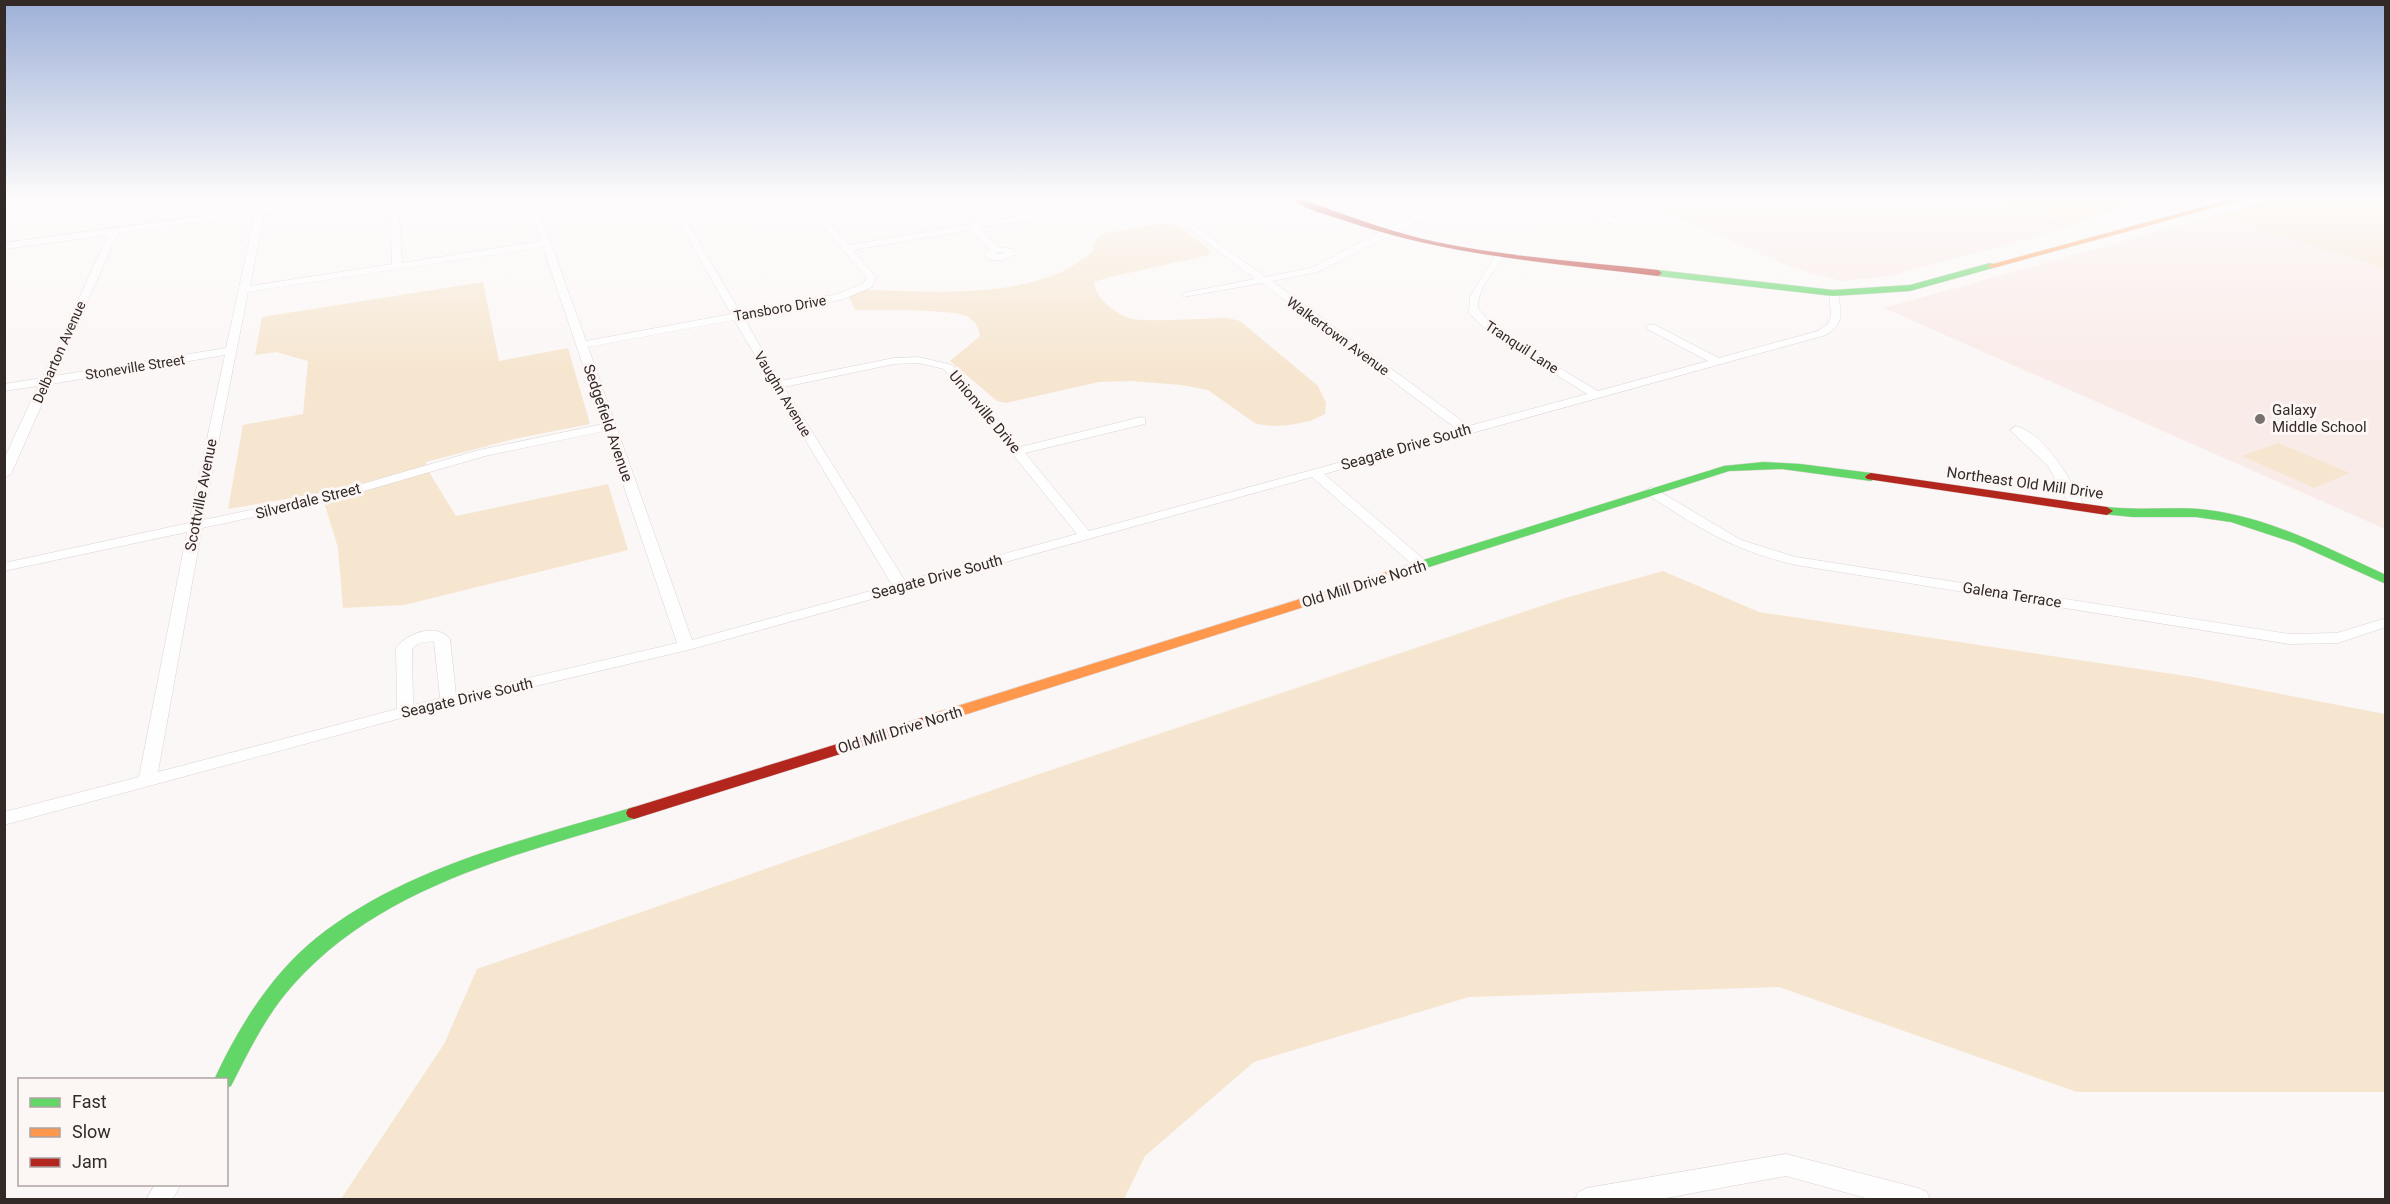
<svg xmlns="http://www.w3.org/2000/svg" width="2390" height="1204" viewBox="0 0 2390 1204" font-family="Roboto,sans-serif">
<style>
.built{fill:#f9ebe8}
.green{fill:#f6e6d0}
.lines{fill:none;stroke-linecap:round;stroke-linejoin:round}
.street-casing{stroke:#dbd4d2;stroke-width:1}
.fast-casing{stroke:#dbd4d2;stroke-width:1}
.slow-casing{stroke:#dbd4d2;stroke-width:1}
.jam-casing{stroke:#dbd4d2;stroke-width:1}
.street{fill:#fefefe;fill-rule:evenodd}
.fast{fill:#63d668;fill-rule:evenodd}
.slow{fill:#ff974d;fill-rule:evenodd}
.jam{fill:#b3261e;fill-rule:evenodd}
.poi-dot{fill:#79716f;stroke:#fcf6f5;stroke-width:2}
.labels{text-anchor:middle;stroke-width:6;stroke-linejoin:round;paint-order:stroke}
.far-street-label{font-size:14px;fill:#332927;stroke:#fcf6f5}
.poi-label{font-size:15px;fill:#332927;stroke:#fcf6f5;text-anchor:start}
.street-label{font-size:15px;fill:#332927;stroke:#fcf6f5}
</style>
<rect width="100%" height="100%" fill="#fbf7f6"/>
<path class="built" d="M 1636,199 L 1995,199 L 2076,226 L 1889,276 L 1842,281 L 1793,268 Z
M 2217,215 L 2385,269 L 2385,529 L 1884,308 Z"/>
<path class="green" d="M 1999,199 L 2129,199 L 2125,204 L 2075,224 Z
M 2277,199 L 2385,199 L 2385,269 L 2217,215 Z
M 1168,224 C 1184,229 1195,238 1209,249 L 1210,255 L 1110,277 L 1094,282 C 1096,299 1113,312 1129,318 C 1141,323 1210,318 1228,318 L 1240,321 L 1318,386 L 1326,403 L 1325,414 L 1310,421 L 1290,425 L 1274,426 L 1256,424 L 1208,390 L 1181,385 L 1131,381 L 1099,382 L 1006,403 L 997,401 L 950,361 L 980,336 C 979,329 976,322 968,317 C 953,308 878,311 855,310 L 849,296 L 865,290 C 928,291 999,298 1059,273 C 1071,268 1084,258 1094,250 L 1093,244 L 1101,234 L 1150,225 Z
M 483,282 L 499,361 L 568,348 L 590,424 L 514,439 L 426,462 L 426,466 L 332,493 L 322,496 L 321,493 L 228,509 L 243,425 L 303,414 L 308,361 L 276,352 L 255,355 L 262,317 Z
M 2278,443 L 2350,473 L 2314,488 L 2242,456 Z
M 429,472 L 456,516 L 608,484 L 628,550 L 404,605 L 343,608 L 338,548 L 324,502 Z
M 1663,571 L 1759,612 L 2193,677 L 2385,714 L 2385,1092 L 2077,1092 L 1779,987 L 1469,997 L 1254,1062 L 1145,1156 L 1124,1199 L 341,1199 L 444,1044 L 477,969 L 1036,775 L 1565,598 Z"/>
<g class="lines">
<defs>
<path id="street" d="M 4,199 L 31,199 L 4,205 Z
M 330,199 L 351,199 L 347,202 L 264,213 L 250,286 L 392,264 L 390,199 L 398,199 L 402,263 L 541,241 L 527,199 L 535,199 L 586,341 L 731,314 L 666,199 L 674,199 L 740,312 L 838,294 L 864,283 L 866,277 L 801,199 L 809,199 L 816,206 L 865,199 L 884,199 L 880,202 L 820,211 L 849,245 L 1118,199 L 1135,199 L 1131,202 L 979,228 L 999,247 L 1013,249 L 1017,254 L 1002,261 L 987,259 L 984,253 L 990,249 L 970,230 L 853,250 L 876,277 L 872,287 L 841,300 L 744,318 L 780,381 L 894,358 L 919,357 L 952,365 L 1020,447 L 1141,417 L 1145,418 L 1145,424 L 1025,453 L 1089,531 L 1458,430 L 1262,283 L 1183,297 L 1183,293 L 1255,279 L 1150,199 L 1159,199 L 1265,277 L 1311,268 L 1437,203 L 1451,199 L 1463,199 L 1317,272 L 1272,281 L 1469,426 L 1587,394 L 1489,332 L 1469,313 L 1470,297 L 1497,252 L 1505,254 C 1496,269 1477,289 1478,307 C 1479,322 1580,380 1598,391 L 1708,361 L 1647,329 L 1647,325 L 1655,325 L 1719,358 L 1818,331 L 1828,324 L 1831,315 L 1829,291 L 1838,293 C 1841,314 1845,323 1826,335 L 1324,474 L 1428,563 L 1430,566 L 1428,569 L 1418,569 L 1312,477 L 692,649 L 405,717 L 4,825 L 4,812 L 139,777 L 187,532 L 4,571 L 4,563 L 189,523 L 225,355 L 51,384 L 11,474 L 4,478 L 4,459 L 38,386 L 4,391 L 4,384 L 42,378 L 108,235 L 4,249 L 4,243 ZM 255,214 L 226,348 L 54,376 L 118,233 ZM 543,247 L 603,424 L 479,450 L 331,493 L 203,520 L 248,292 ZM 998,252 L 1006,253 L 994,254 ZM 734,320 L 892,585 L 692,640 L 588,347 ZM 919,363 L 944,369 L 1077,534 L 905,581 L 784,387 L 894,364 ZM 605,431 L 677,643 L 456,695 L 450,639 C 436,622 407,633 396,648 L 397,709 L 158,772 L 202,528 L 333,500 L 485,456 ZM 434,641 L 440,698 L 413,705 L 412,649 L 419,643 Z
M 1559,199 L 1570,199 L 1627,224 L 1619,226 Z
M 2016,426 C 2047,435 2071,481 2085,507 L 2083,510 L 2073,510 L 2048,466 L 2010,430 Z
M 1652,487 L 1741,540 L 1796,557 L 2289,634 L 2337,633 L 2386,618 L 2386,627 L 2338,643 L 2289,644 L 1796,565 C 1735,551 1698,528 1647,494 L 1645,491 Z
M 1786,1154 L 1918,1188 L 1927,1192 L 1930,1200 L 1873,1200 L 1786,1176 L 1655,1200 L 1575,1200 L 1578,1192 L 1587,1188 Z
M 155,1184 L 181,1184 L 172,1200 L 146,1200 Z"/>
<path id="fast" d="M 1990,263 L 1993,264 L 1993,268 L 1910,291 L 1833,296 L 1658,276 L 1654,273 L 1658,270 L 1833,290 L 1910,285 Z
M 1764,462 L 1800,464 L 1871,473 L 1877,477 L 1871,481 L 1782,469 L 1729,471 L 1398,577 L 1388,577 L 1386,574 L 1388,571 L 1724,466 Z
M 2107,507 C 2141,511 2175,506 2208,510 C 2271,518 2329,549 2386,575 L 2386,584 L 2295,543 L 2231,522 L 2196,517 L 2133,517 L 2103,514 L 2101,511 Z
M 634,807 L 640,809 L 642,813 L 640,817 C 517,855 382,885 293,985 C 266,1015 249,1051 231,1086 L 226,1088 L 226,1080 L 214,1080 C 238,1028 270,976 315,939 C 406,866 525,840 634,807 Z"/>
<path id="slow" d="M 2233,199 L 2245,199 L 1993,268 L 1986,266 Z
M 1393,570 L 1400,574 L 1398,577 L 942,722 L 932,722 L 929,718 L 932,714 Z"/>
<path id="jam" d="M 1291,199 L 1301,199 C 1345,215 1390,232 1436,242 C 1509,257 1584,262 1658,270 L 1662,273 L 1658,276 C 1552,263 1448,256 1346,221 C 1329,215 1306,210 1291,199 Z
M 1871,473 L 2107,507 L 2113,511 L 2107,515 L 1867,479 L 1865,477 L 1867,475 Z
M 937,713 L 942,714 L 945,718 L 942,722 L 634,819 L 628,817 L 626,813 L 628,809 Z"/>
</defs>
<use href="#street" class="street-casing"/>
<use href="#fast" class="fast-casing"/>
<use href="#slow" class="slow-casing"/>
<use href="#jam" class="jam-casing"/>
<use href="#street" class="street"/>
<use href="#fast" class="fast"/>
<use href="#slow" class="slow"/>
<use href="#jam" class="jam"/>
</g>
<linearGradient id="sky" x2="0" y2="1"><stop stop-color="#9db0d8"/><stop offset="0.54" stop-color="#fdfbfb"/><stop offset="1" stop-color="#fdfbfb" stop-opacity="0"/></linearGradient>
<rect width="2390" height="367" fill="url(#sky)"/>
<circle class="poi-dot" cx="2260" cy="419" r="6"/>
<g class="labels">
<g class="far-street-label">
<text transform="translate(780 308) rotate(-10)" y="5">Tansboro Drive</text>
<text transform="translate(1338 336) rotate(36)" y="5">Walkertown Avenue</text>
<text transform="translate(1522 347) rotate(33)" y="5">Tranquil Lane</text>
<text transform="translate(59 352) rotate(-66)" y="5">Delbarton Avenue</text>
<text transform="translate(135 367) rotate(-9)" y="5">Stoneville Street</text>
<text transform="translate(783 394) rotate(59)" y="5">Vaughn Avenue</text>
</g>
<g class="poi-label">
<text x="2272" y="415">Galaxy<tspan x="2272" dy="17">Middle School</tspan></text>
</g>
<g class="street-label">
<text transform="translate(985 412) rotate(50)" y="5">Unionville Drive</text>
<text transform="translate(608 423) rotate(71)" y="5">Sedgefield Avenue</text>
<text transform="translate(1406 447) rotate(-16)" y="5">Seagate Drive South</text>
<text transform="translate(2025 483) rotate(8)" y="5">Northeast Old Mill Drive</text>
<text transform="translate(201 495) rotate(-79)" y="5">Scottville Avenue</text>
<text transform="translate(308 501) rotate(-14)" y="5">Silverdale Street</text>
<text transform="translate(937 577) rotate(-15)" y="5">Seagate Drive South</text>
<text transform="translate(1364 584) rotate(-17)" y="5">Old Mill Drive North</text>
<text transform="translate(2012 595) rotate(9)" y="5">Galena Terrace</text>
<text transform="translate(467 698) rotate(-13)" y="5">Seagate Drive South</text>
<text transform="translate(900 730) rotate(-17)" y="5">Old Mill Drive North</text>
</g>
</g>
<rect width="2390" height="1204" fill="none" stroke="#332927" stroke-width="12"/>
<rect x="18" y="1078" width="210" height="108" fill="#fcf6f5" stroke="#aca4a3" stroke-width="1.5"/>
<rect x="30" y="1098" width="30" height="9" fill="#63d668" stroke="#aca4a3" stroke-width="1.5"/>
<text x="72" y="1108" font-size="18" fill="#332927">Fast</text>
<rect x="30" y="1128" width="30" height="9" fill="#ff974d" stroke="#aca4a3" stroke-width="1.5"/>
<text x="72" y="1138" font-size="18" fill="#332927">Slow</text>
<rect x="30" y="1158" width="30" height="9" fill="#b3261e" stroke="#aca4a3" stroke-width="1.5"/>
<text x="72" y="1168" font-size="18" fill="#332927">Jam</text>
</svg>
